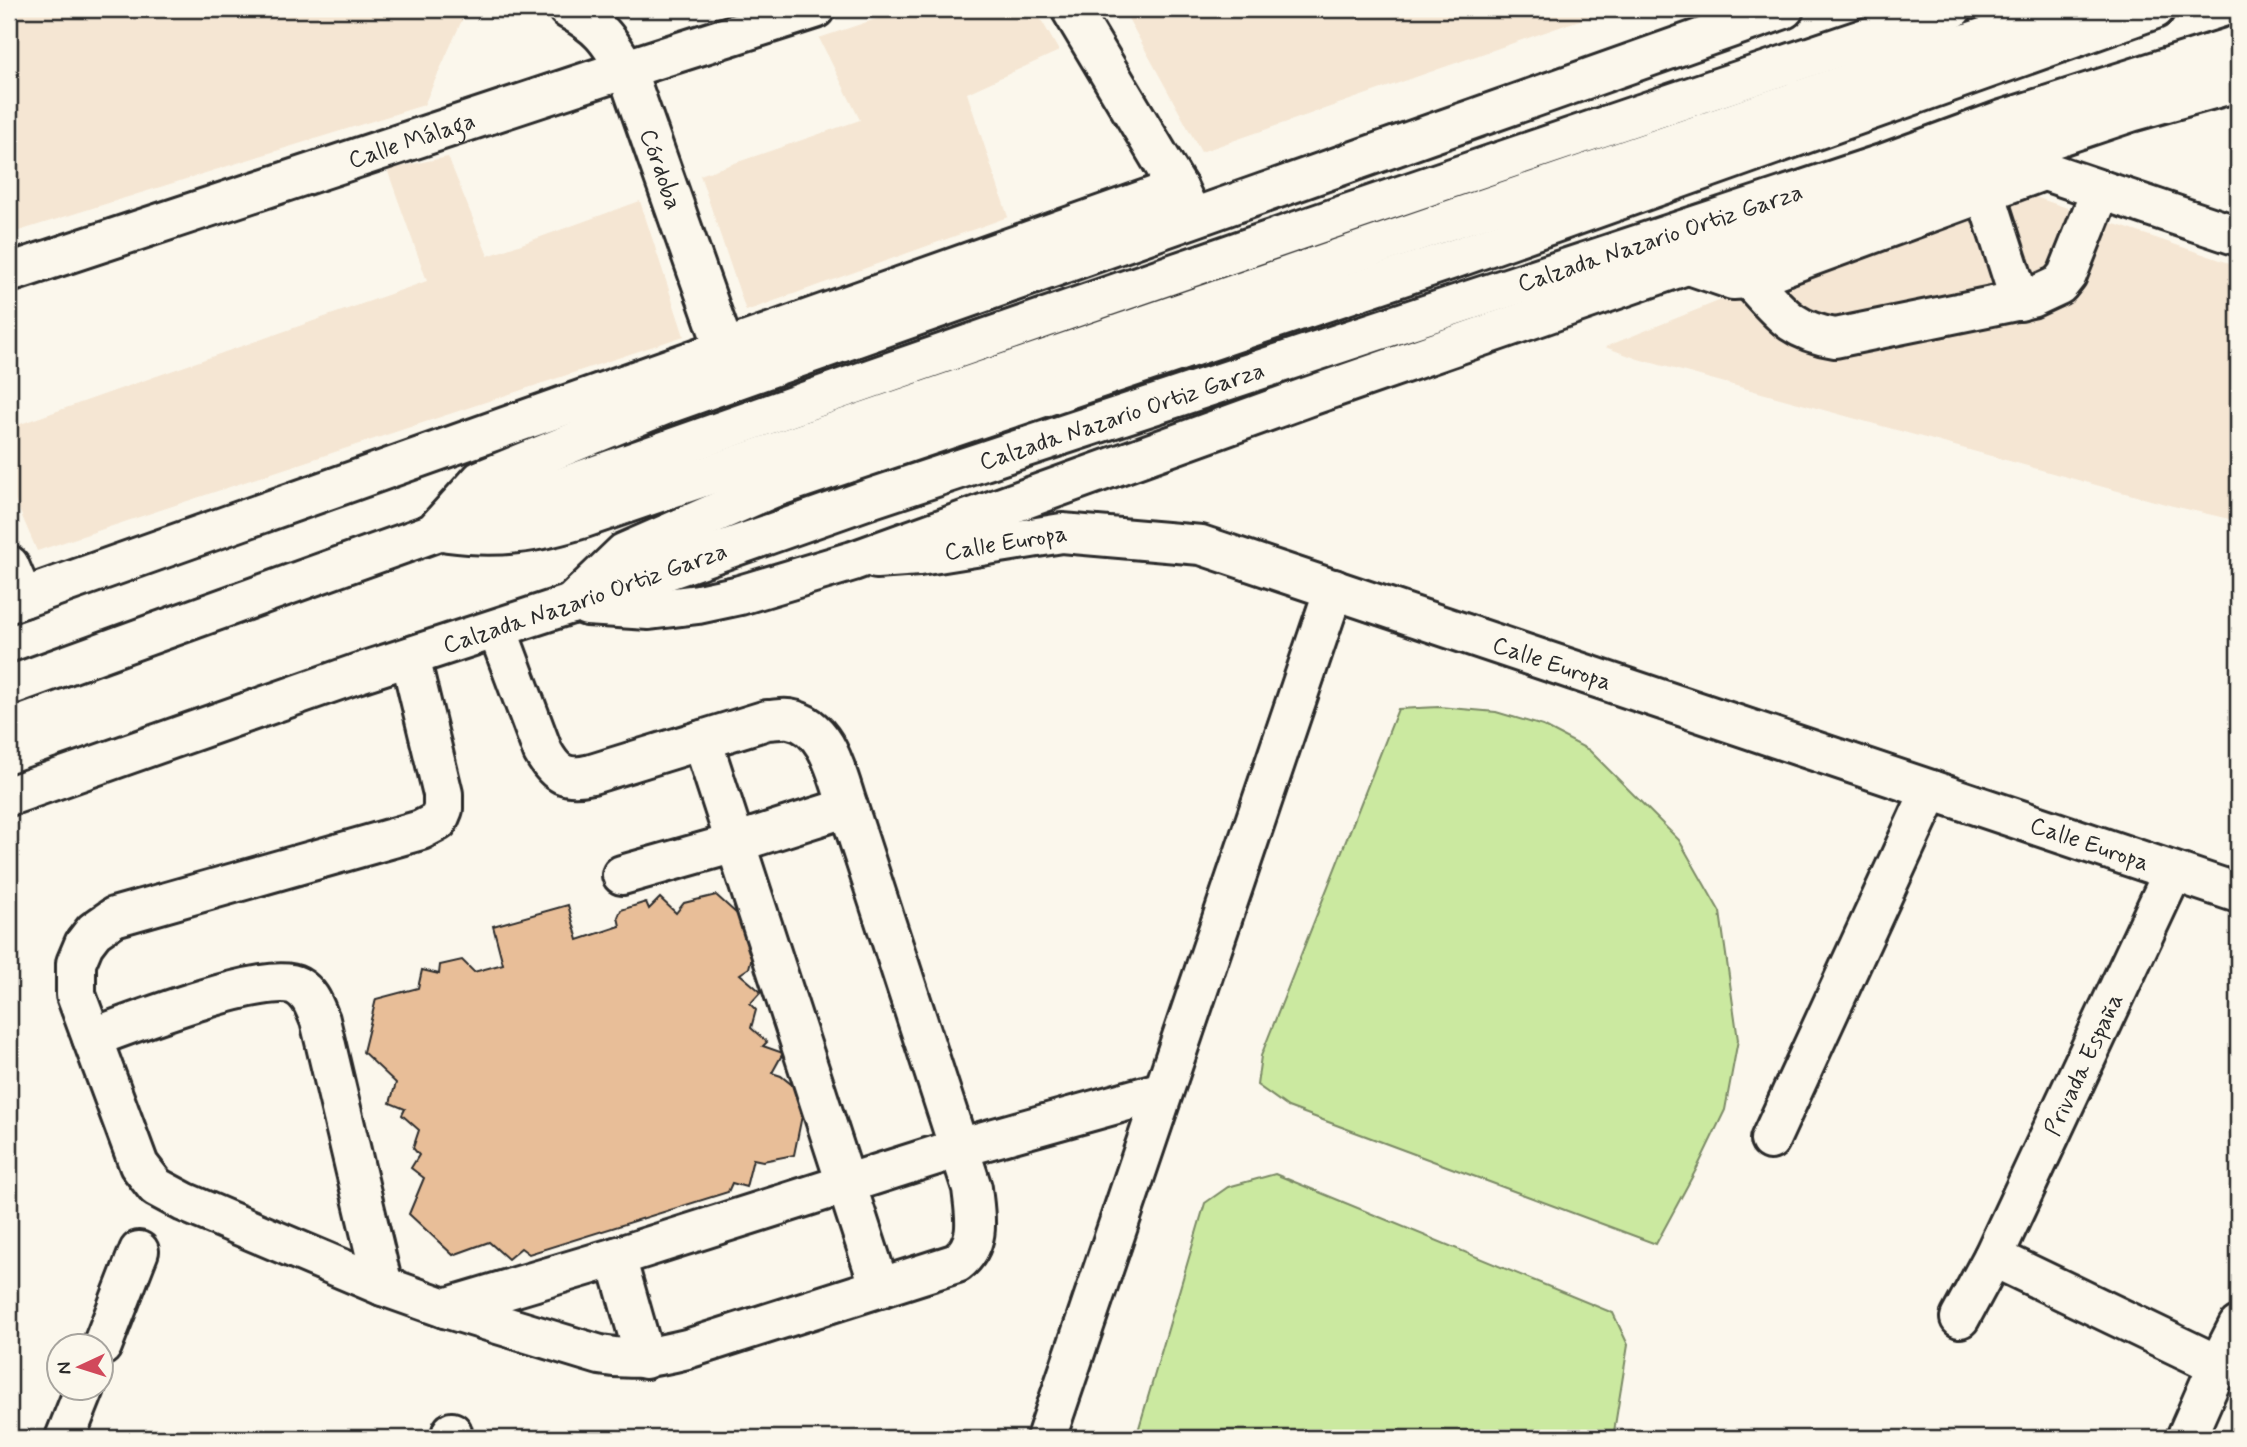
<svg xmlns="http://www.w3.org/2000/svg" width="2247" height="1447" viewBox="0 0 2247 1447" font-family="Mynerve,sans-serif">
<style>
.built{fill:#f5e6d3}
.green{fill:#cbe9a0;stroke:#7b8a66;stroke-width:2}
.building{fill:#e8be98;stroke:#2b2b2b;stroke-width:2}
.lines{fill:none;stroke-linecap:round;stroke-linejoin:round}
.minor-casing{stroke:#2b2b2b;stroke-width:44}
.major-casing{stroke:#2b2b2b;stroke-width:44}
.highway-casing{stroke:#2b2b2b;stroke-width:44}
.minor{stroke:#fbf7ec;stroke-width:38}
.major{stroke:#fbf7ec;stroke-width:38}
.highway{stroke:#fbf7ec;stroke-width:38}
.labels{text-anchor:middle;stroke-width:7;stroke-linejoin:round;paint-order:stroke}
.street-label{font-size:24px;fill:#2b2b2b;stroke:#fbf7ec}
</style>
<rect width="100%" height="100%" fill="#fbf7ec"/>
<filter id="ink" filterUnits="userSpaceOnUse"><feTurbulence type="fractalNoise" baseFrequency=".0143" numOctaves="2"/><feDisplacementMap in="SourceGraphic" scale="14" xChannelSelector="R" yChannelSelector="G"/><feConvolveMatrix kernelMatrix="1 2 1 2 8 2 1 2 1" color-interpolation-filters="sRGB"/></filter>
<g filter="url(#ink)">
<path class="built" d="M 9,9 L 467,9 L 424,105 L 9,234 Z
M 906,9 L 1035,9 L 1059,51 L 967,93 L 1008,217 L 746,311 L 700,175 L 860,120 L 819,38 Z
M 1123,9 L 1611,9 L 1201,152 Z
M 448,157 L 488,256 L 640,201 L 684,336 L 37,551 L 9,486 L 9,428 L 427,281 L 387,169 Z
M 2003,186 L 2238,266 L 2238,521 L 2169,505 L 1638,359 L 1605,347 Z"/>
<path class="green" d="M 1439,707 L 1496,712 L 1543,726 L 1589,750 L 1679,840 L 1720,912 L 1738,1040 L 1725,1110 L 1698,1166 L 1656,1244 L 1288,1107 L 1257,1085 L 1261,1056 L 1398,709 Z
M 1275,1174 L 1613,1313 L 1628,1345 L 1613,1438 L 1136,1438 L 1205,1203 L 1228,1187 Z"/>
<path class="building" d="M 716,895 L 758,933 L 749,968 L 740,974 L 761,992 L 750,1004 L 756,1010 L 751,1028 L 767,1042 L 763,1046 L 783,1053 L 772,1073 L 781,1076 L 806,1096 L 794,1155 L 763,1161 L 753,1159 L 746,1187 L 732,1183 L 728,1192 L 529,1254 L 521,1248 L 508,1259 L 489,1242 L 453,1255 L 409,1214 L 424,1178 L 411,1168 L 419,1155 L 413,1148 L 419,1130 L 402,1115 L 405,1109 L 390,1103 L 396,1083 L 363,1052 L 376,999 L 418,988 L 422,970 L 439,974 L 440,965 L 462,960 L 474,972 L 503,964 L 493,926 L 568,905 L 578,940 L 620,926 L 618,917 L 621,910 L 646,902 L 649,909 L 660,898 L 676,913 L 684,903 Z"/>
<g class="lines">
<defs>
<g id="minor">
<path id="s1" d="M 568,9 C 600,27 607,37 626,69 L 725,350"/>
<path d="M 1071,9 L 1178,188 L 1188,209"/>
<path d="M 2018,162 L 2238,236"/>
<path d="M 1985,192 L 2020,301"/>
<path d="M 1689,265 L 1733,280 L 1749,279 L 2043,171"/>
<path id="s2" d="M 9,273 L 626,69 L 815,9"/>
<path d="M 1749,279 C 1779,311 1790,331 1835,338 L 2031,298 L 2059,285 L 2067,275 L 2101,190"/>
<path id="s3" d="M 876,559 L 919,556 L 1062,533 L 1201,545 L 2238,893"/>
<path d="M 9,565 L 23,598"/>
<path d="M 9,603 L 1178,188"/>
<path d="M 410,657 L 443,794 L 443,809 L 438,821 L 421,830 L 114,917 L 94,931 L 84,944 L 76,963 L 76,995 L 139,1165 L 156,1187 L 184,1202 L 383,1286 L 445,1308 L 600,1355 C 633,1361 654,1357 687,1349 L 957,1263 C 982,1243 975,1216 972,1188 L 848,807 C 837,775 828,725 789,719 C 782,718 774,720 767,720 L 592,774 C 566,780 556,775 543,752 L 497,629"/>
<path d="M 702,740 L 880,1288"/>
<path d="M 622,875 L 735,843 L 848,807"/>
<path d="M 92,1038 C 127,1025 269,970 297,986 C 311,994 314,1006 320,1020 L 383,1286"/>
<path d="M 1770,1140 L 1931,790"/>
<path d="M 616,1257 L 645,1359"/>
<path d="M 1993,1257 L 2218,1365"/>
<path d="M 445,1308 L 616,1257 L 959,1148 L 1163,1091"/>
<path id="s4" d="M 1960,1318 L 1993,1257 L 2173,872"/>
<path d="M 102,1346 L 139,1251"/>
<path d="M 65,1438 L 85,1388"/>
<path d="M 450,1438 L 452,1432"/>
<path d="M 1046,1438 L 1334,589"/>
<path d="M 2186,1438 L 2218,1365 L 2238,1326"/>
</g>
<g id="major">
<path d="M 448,532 C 500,539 535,533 584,518 L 1895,67 L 2071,9"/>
<path d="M 587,606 L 649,610 L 698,604 L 740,595 L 853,561 L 1307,397 L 2000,156 L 2131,112 L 2238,82"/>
<path d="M 9,686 C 653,451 1302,227 1952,9"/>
<path id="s5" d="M 9,796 L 356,674 L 571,604 L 866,500 L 1885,163 L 2002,120 L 2238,45"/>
</g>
<path id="highway" d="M 436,530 L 481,480 L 670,403 L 1784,9
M 571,604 L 624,553 L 770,489 L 1456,258 L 2155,9"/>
</defs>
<use href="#minor" class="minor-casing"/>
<use href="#major" class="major-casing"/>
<use href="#highway" class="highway-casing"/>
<use href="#minor" class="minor"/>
<use href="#major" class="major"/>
<use href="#highway" class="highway"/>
</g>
</g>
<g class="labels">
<g class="street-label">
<text dy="8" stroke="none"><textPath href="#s2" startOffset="424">Calle Málaga</textPath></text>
<text dy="8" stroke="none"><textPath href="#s1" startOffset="191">Córdoba</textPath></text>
<text dy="8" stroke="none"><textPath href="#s5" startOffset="1743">Calzada Nazario Ortiz Garza</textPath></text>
<text dy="8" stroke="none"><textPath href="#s5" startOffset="1176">Calzada Nazario Ortiz Garza</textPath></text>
<text dy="8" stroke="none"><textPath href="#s3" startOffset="131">Calle Europa</textPath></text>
<text dy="8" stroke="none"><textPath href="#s5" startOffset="609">Calzada Nazario Ortiz Garza</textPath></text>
<text dy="8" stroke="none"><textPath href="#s3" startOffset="698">Calle Europa</textPath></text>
<text dy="8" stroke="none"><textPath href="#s3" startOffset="1265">Calle Europa</textPath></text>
<text dy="8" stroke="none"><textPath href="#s4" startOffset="282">Privada España</textPath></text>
</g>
</g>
<rect width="2247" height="1447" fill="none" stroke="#fbf7ec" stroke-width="35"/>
<rect x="18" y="18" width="2212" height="1412" fill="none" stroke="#2b2b2b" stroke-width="2.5" filter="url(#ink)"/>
<g transform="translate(80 1367) rotate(266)"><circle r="33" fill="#fbf7ec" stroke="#a8a59f" stroke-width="2"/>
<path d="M0-5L12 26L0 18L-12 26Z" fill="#d1495b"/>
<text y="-10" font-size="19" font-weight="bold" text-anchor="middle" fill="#2b2b2b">N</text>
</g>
</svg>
